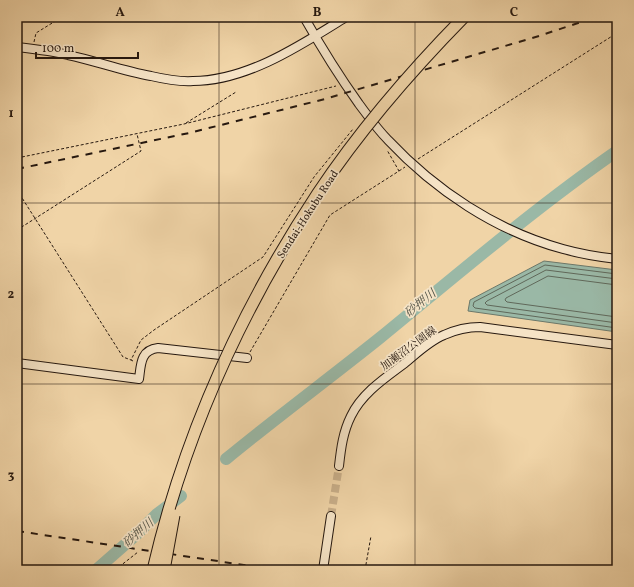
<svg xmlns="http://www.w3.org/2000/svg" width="634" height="587" viewBox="0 0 634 587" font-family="Vollkorn,'Noto Serif JP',serif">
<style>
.water{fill:#9ab8a6;stroke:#6c786a}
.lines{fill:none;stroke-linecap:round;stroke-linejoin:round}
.shore{stroke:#60685a;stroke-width:1}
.river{stroke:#9ab8a6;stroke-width:12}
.secondary-tunnel{stroke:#c8ae89;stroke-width:8;stroke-dasharray:8 4;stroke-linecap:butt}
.secondary-casing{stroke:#26180f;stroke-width:10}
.path{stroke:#26180f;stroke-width:1;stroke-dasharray:3 2;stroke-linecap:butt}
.secondary{stroke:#f5e3c6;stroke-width:8}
.rail{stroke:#26180f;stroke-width:2;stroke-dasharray:7 7;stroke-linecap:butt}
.highway-bridge-casing{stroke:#26180f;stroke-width:13;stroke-linecap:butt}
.highway-bridge{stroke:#f0d4a7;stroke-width:11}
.grid{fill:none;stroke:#26180f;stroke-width:1;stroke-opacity:0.55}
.labels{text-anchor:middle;stroke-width:3.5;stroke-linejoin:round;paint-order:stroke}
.street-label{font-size:11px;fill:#26180f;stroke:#f5e3c6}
.water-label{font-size:12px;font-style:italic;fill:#4f5044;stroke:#f5e3c6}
.neatline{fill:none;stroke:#26180f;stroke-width:1.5}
.grid-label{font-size:13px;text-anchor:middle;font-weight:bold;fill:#26180f}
</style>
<rect width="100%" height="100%" fill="#f0d4a7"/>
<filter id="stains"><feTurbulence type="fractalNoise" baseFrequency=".005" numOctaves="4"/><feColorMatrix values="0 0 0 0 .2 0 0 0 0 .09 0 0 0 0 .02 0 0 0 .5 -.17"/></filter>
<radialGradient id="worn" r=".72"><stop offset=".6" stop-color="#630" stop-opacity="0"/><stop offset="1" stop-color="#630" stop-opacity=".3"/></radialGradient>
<path class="water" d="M 544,261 L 617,270 L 617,332 L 468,311 L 470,300 Z"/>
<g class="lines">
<path class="shore" d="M 617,274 L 545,265 L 474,302 L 473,306 L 475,308 L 617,328
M 617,279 L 546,270 L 487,301 L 485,303 L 487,305 L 617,323
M 617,285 L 548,276 L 506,298 L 505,300 L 507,302 L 617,317"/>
<path class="river" d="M 226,459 C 277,417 330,378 381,337 C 458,274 535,208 617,151
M 96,570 L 137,534 L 157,514 L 181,496"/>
<path class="secondary-tunnel" d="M 331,516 L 339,466"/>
<defs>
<path id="secondary" d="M 304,17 C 321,47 339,76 359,104 C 368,116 377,129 388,140 C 435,190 496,231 563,249 C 581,254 599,257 617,259
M 17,47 C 34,49 52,51 68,55 C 96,61 123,71 151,76 C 164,79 179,82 193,81 C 247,81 301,45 346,17
M 17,363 L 139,379 C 141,365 140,350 158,348 L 247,358
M 339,466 C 341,448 343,432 351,416 C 362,393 385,378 405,363 C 417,353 429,341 444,335 C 455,330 468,327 480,327 L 617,345
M 323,570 L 331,516"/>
</defs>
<use href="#secondary" class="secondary-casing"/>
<path class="path" d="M 34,42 L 36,33 L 62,17
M 186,123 L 236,92
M 17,158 L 184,124 L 336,86
M 418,159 L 617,33
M 399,171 L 405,167
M 17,190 L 123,357 L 131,360
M 17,230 L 141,151 L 137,134
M 250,352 L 330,215 L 399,171 L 387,150
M 133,361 L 131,360 L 141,340 L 154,330 L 263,257 L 314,177 L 353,129
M 115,570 L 138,552
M 365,570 L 371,536"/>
<use href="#secondary" class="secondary"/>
<path class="rail" d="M 17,169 L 189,133 L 325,99 L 539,36 L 596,17
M 17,531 L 277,570"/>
<defs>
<path id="highway-bridge" d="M 153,570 C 184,436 242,308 318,193 C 360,130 411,71 464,17
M 164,570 L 174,515"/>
</defs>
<use href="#highway-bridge" class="highway-bridge-casing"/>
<use href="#highway-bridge" class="highway-bridge"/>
</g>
<path class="grid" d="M 219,17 L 219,570M 415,17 L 415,570M 17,203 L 617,203M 17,384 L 617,384"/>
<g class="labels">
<g class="street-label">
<text transform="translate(307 214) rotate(-57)" y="4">Sendai-Hokubu Road</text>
<text transform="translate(408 348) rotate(-36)" y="4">加瀬沼公園線</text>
</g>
<g class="water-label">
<text transform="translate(420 303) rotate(-39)" y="4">砂押川</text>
<text transform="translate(138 533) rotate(-41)" y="4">砂押川</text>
</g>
</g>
<rect width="634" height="587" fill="none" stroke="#f0d4a7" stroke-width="44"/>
<path d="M36 52v6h102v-6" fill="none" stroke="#26180f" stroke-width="2"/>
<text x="42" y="52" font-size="12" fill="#26180f" stroke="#f5e3c6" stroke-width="3" paint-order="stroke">100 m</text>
<rect x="22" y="22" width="590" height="543" class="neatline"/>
<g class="grid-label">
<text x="120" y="16">A</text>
<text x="317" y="16">B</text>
<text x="514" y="16">C</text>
<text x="11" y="117">1</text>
<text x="11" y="298">2</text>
<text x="11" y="479">3</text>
</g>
<rect width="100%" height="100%" filter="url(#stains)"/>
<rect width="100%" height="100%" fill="url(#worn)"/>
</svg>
